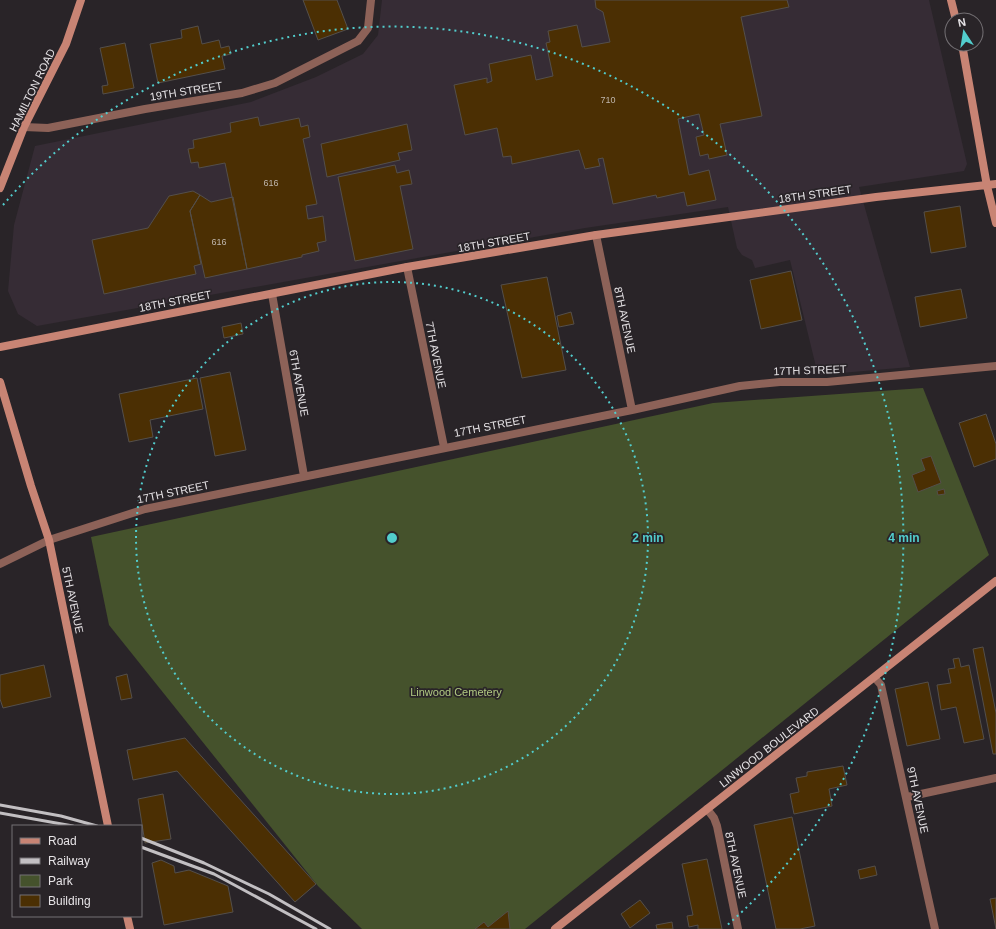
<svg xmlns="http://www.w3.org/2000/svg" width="996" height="929" viewBox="0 0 996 929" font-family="Arial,sans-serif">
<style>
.built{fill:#362c35}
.green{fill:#45522c}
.building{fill:#4b2f03;stroke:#544f4b}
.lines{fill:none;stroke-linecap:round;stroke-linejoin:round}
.street{stroke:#8d6258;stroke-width:8}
.secondary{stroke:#c88474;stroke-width:8}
.rail{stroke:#c2bfc2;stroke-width:3}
.ring{fill:none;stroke:#52cdcd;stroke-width:2;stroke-dasharray:2 4}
.labels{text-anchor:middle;stroke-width:3.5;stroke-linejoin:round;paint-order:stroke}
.number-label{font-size:9px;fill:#beb5ac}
.street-label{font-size:11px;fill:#e5e2e5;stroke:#292428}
.park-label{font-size:11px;fill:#b1c982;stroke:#292428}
.centre{fill:#52cdcd;stroke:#292428;stroke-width:2}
.ring-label{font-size:12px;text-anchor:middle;font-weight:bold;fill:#52cdcd;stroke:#292428;stroke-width:3.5;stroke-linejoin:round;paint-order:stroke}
</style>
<rect width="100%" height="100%" fill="#292428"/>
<path class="built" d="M 382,0 L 929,0 L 967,164 L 964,171 L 859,187 L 910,367 L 818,375 L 790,260 L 755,268 L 752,260 L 742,255 L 737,248 L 728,207 L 585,228 L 37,326 L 18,314 L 8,291 L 14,225 L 35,146 L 251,102 L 316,77 L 363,54 L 378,35 Z"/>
<path class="green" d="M 923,388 L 989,555 L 525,929 L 362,929 L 318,886 L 109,625 L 91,537 L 713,403 Z"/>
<path class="building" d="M 303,0 L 337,0 L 348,29 L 318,40 Z
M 595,0 L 787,0 L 789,7 L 741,17 L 762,116 L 720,124 L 727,155 L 709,159 L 708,154 L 700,156 L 696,137 L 704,135 L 699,114 L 678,119 L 689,175 L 709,170 L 716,200 L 687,206 L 684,192 L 657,198 L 656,195 L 613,204 L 603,158 L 598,159 L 600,166 L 585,169 L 579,150 L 512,164 L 511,156 L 503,157 L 497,128 L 465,135 L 454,85 L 487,78 L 487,83 L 492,81 L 489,64 L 531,55 L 536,80 L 553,76 L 546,43 L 550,42 L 548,31 L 577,25 L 582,47 L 610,42 L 603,12 L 596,8 Z
M 198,26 L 202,44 L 219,40 L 221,48 L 229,46 L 231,54 L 222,56 L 225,69 L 158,83 L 150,44 L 182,38 L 181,30 Z
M 125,43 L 134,88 L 103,94 L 102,86 L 108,85 L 100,48 Z
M 258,117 L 260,126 L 299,118 L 301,127 L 308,125 L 310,137 L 303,139 L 317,204 L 306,206 L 308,219 L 323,216 L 326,241 L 317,243 L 319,251 L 302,255 L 302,257 L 247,269 L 225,163 L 199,168 L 198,162 L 191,163 L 188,149 L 194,148 L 193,140 L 231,132 L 230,123 Z
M 407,124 L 412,150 L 398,153 L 400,160 L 327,177 L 321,144 Z
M 395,165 L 397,173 L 409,170 L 412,184 L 400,186 L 413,249 L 355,261 L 338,177 Z
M 193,191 L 200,195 L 190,211 L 201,264 L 194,266 L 196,274 L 104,294 L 92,240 L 148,228 L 169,196 Z
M 200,195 L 211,202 L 233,197 L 247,269 L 205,278 L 190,211 Z
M 960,206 L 966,247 L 931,253 L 924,212 Z
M 791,271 L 802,320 L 761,329 L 750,280 Z
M 547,277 L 566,370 L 522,378 L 501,285 Z
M 961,289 L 967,318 L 920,327 L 915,297 Z
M 571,312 L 574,324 L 559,327 L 557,316 Z
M 241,323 L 243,334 L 224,338 L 222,327 Z
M 230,372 L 246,450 L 215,456 L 200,378 Z
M 197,378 L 203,409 L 150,420 L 153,437 L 129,442 L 119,394 Z
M 986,414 L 996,444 L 996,459 L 974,467 L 959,423 Z
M 931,456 L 941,483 L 918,492 L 912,475 L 925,470 L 921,459 Z
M 944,489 L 945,494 L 938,495 L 937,491 Z
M 983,647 L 996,713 L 996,754 L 993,754 L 973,649 Z
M 959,658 L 961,667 L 969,665 L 984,739 L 964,743 L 956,707 L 941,710 L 937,685 L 951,683 L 948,669 L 955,668 L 953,659 Z
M 44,665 L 51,697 L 3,708 L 0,699 L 0,675 Z
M 127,674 L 132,698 L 121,700 L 116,677 Z
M 928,682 L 940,739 L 907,746 L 895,689 Z
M 185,738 L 316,884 L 295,902 L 177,771 L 133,780 L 127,750 Z
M 843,766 L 847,785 L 829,789 L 832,806 L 794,814 L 790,794 L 799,792 L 796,778 L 807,776 L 807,772 Z
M 163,794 L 171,839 L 145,843 L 138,799 Z
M 792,817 L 815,926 L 800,929 L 776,929 L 754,825 Z
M 707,859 L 722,929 L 698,929 L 698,925 L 689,927 L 687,916 L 693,915 L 682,864 Z
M 161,860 L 174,866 L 175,873 L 189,870 L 228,886 L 233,912 L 164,925 L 152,863 Z
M 875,866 L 877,875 L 860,879 L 858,870 Z
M 996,898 L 996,929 L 990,899 Z
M 640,900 L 650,913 L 630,928 L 621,914 Z
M 508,911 L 510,929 L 475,929 L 484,922 L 488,927 Z
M 672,922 L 673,929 L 657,929 L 656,925 Z"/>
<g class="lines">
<path class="street" d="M 24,127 L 48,128 L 145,109 L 242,93 L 275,83 L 358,41 L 368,28 L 371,0
M 596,235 L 632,410
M 407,267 L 444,447
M 272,294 L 304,476
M 0,564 L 49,540 L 145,509 L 632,410 L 740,386 L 780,382 L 827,382 L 996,366
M 875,678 L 881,685 L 935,929
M 907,797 L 996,778
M 707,809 L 714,818 L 717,826 L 738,929"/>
<path class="secondary" d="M 951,0 L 956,20
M 962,44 L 987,186 L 996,223
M 0,188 L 24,127 L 66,44 L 81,0
M 0,347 L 407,267 L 596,235 L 876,197 L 996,184
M 0,382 L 31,486 L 49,540 L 108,826
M 127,916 L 130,929
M 555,929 L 996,581"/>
<path class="rail" d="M 0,805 L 61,816 L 97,826
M 0,813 L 73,826
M 141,838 L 204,863 L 269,894 L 330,929
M 141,847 L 214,874 L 316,929"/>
</g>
<g class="ring">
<circle cx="392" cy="538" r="256"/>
<path d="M3 205A512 512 0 1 1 725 927"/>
</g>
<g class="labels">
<g class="number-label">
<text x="608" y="103">710</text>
<text x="271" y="186">616</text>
<text x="219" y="245">616</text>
</g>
<g class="street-label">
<text transform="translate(32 90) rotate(-64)" y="4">HAMILTON ROAD</text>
<text transform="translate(186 91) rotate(-9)" y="4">19TH STREET</text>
<text transform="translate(815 194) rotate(-8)" y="4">18TH STREET</text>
<text transform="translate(494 242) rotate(-10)" y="4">18TH STREET</text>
<text transform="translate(175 301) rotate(-11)" y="4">18TH STREET</text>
<text transform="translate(625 320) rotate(78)" y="4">8TH AVENUE</text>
<text transform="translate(436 355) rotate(79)" y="4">7TH AVENUE</text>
<text transform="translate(810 370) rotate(-2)" y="4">17TH STREET</text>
<text transform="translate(299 383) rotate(80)" y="4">6TH AVENUE</text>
<text transform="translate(490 426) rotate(-11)" y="4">17TH STREET</text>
<text transform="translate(173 492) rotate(-12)" y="4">17TH STREET</text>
<text transform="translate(73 600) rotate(78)" y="4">5TH AVENUE</text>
<text transform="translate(769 747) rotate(-38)" y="4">LINWOOD BOULEVARD</text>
<text transform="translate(918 800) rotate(78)" y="4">9TH AVENUE</text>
<text transform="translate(736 865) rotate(78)" y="4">8TH AVENUE</text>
</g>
<g class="park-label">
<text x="456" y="696">Linwood Cemetery</text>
</g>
</g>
<circle cx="392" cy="538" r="6" class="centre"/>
<g class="ring-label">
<text x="648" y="542">2 min</text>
<text x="904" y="542">4 min</text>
</g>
<rect x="12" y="825" width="130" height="92" fill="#292428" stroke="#747074"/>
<rect x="20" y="838" width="20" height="6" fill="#c88474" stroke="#747074"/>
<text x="48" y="845" font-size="12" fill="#e5e2e5">Road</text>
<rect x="20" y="858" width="20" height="6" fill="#c2bfc2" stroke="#747074"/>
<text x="48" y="865" font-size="12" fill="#e5e2e5">Railway</text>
<rect x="20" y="875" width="20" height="12" fill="#45522c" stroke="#747074"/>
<text x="48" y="885" font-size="12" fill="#e5e2e5">Park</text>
<rect x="20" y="895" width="20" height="12" fill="#4b2f03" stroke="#747074"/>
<text x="48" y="905" font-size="12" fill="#e5e2e5">Building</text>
<g transform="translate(964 32) rotate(348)"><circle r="19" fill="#292428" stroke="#747074"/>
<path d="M0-3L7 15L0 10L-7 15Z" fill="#52cdcd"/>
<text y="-6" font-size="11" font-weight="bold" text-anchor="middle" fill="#e5e2e5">N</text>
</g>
</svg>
